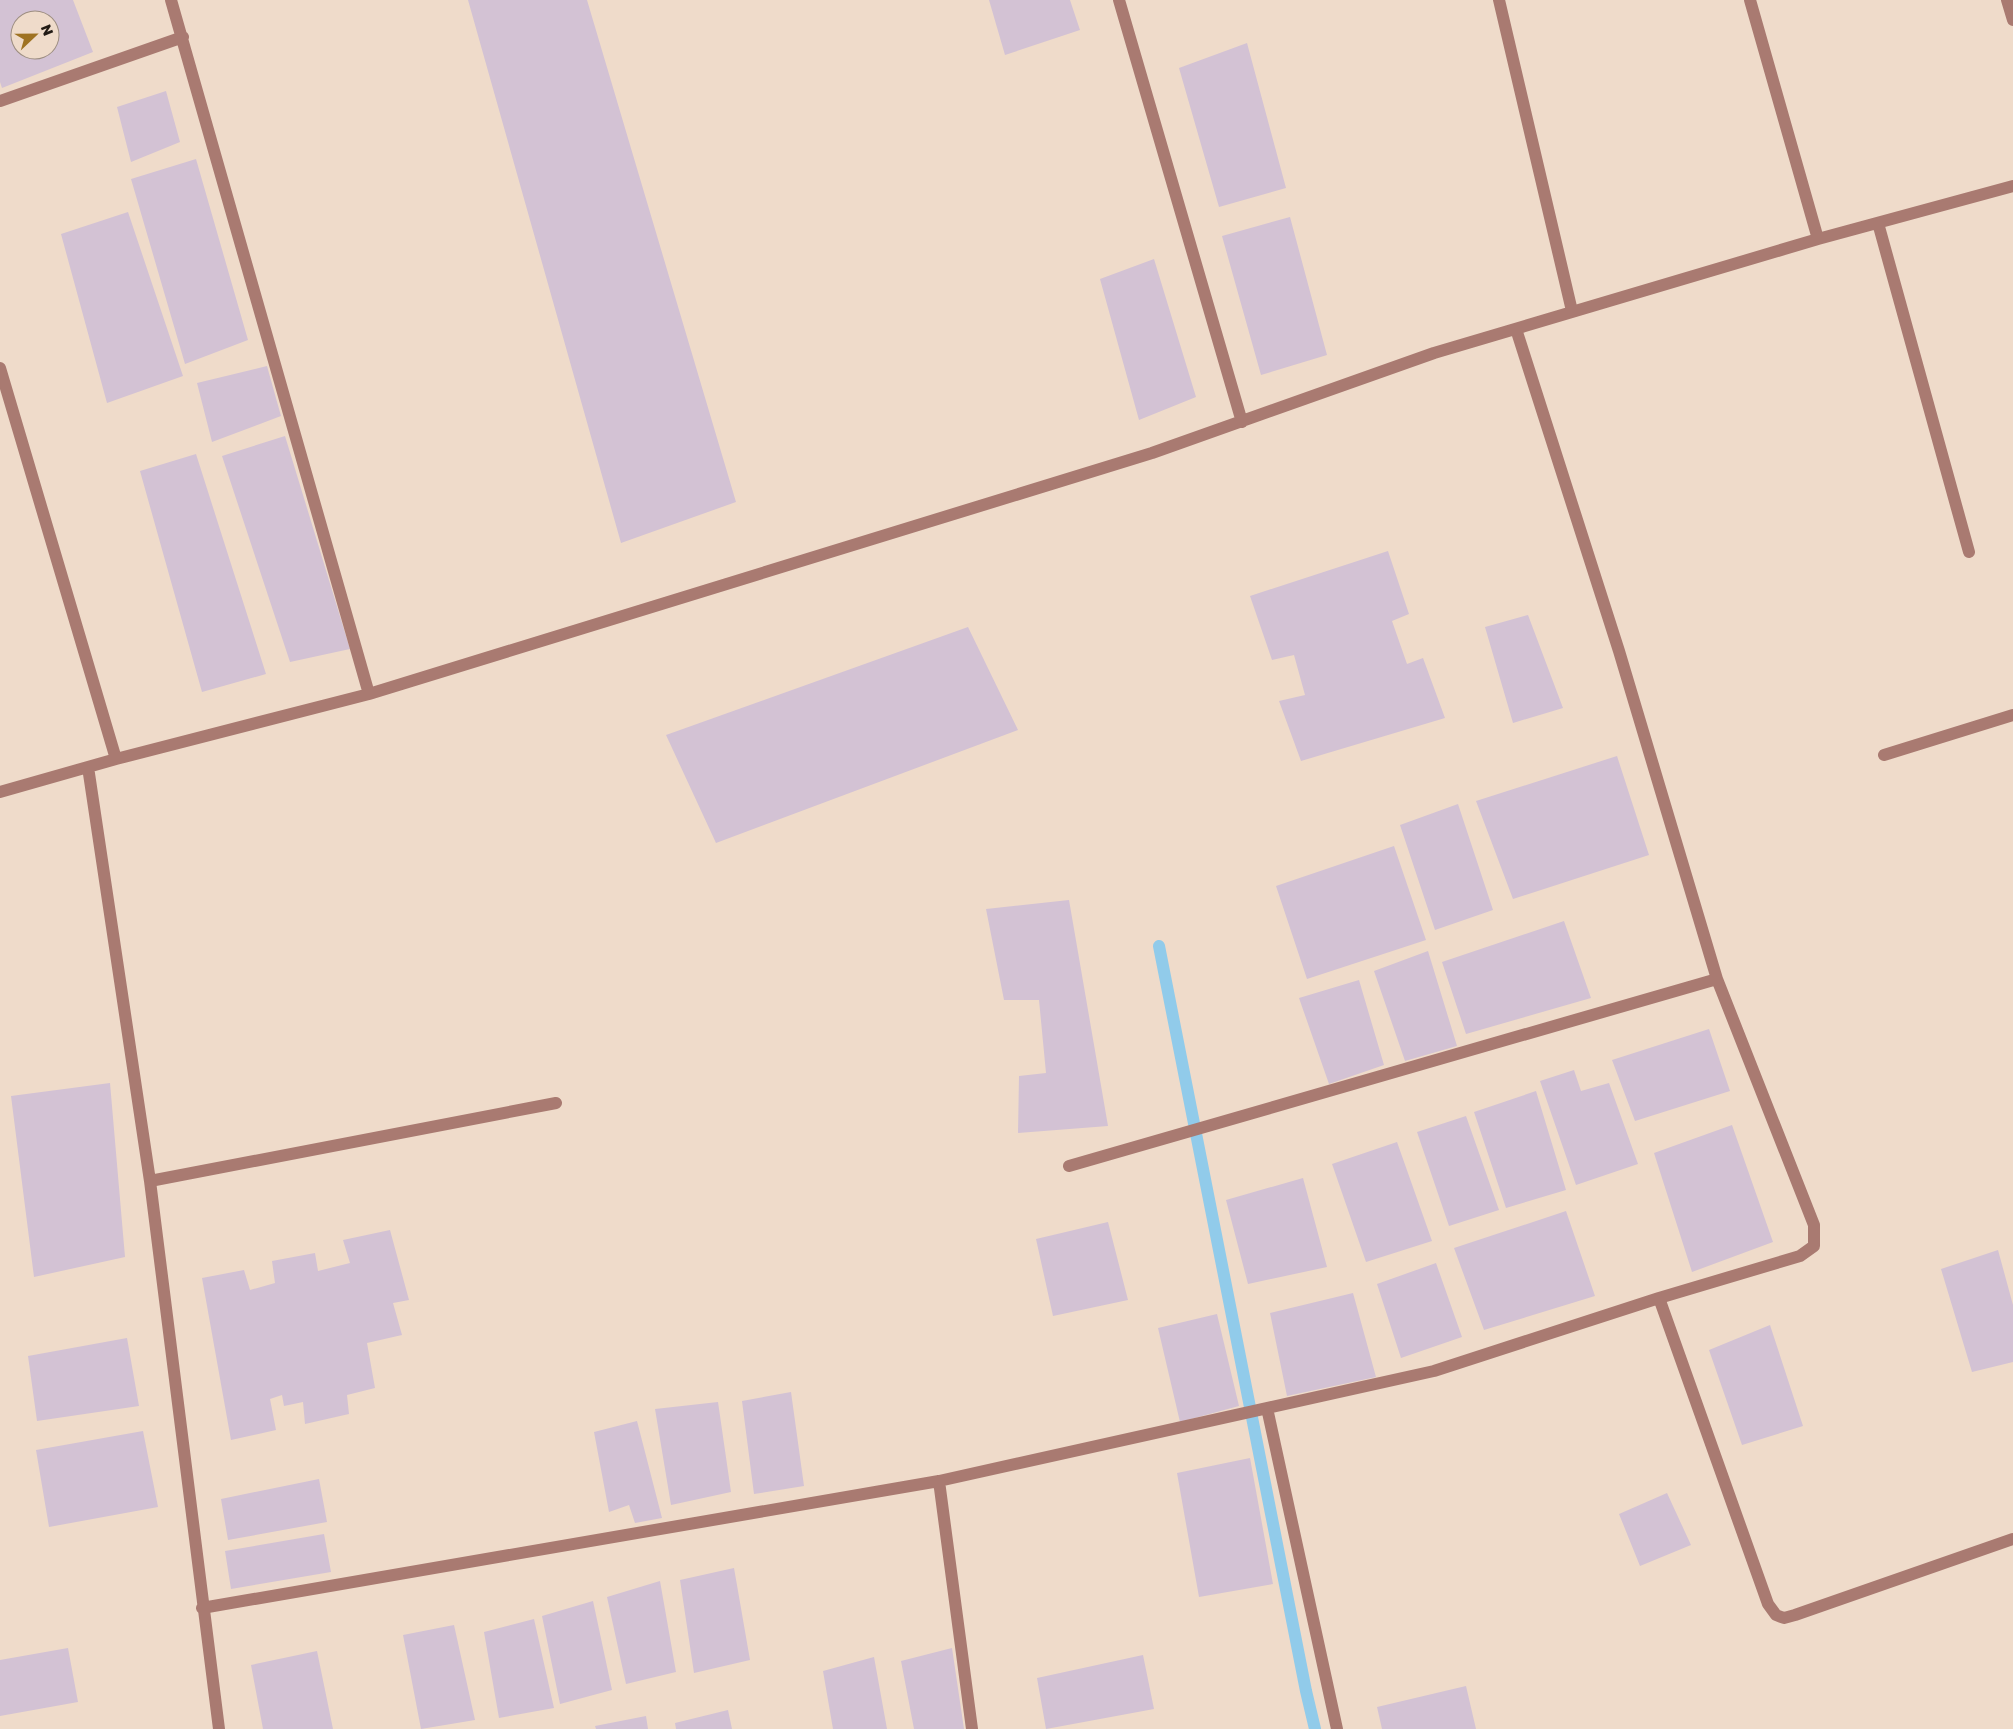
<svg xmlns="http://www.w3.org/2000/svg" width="2013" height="1729" viewBox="0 0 2013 1729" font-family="'Golos Text',sans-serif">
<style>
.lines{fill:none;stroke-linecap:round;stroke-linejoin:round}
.stream{stroke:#91cbea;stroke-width:12}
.building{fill:#d3c2d4;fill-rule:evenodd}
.minor{stroke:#a97a71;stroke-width:12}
</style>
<rect width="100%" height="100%" fill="#efdbca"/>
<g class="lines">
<path class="stream" d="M 1159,946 L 1306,1691 L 1315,1729"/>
</g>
<path class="building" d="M 0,0 L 73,0 L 93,52 L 2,88 L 0,82 ZM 20,20 L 50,20 L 50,50 L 20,50 Z
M 468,0 L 587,0 L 736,502 L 621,543 Z
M 989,0 L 1070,0 L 1080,30 L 1005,55 Z
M 1247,43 L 1286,188 L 1219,207 L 1179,68 Z
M 166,91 L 180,142 L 131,162 L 117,107 Z
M 196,159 L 248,340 L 185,364 L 131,179 Z
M 128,212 L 183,376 L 107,403 L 61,234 Z
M 1290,217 L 1327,355 L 1261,375 L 1222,236 Z
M 1154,259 L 1196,397 L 1139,420 L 1100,279 Z
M 267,366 L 281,416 L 212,442 L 197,383 Z
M 285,436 L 350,649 L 290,662 L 222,456 Z
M 196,454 L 266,674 L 202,692 L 140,471 Z
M 1388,551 L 1409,614 L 1392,621 L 1407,664 L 1423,658 L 1445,718 L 1301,761 L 1279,701 L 1305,695 L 1294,655 L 1272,660 L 1250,596 Z
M 1528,615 L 1563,708 L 1513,723 L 1485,627 Z
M 968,627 L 1018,730 L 716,843 L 666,735 Z
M 1617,756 L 1649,855 L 1513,899 L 1476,801 Z
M 1458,804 L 1493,910 L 1435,930 L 1400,825 Z
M 1394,846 L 1426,940 L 1307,979 L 1276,886 Z
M 1069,900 L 1108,1126 L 1018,1133 L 1019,1076 L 1046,1073 L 1039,1000 L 1004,1000 L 986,909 Z
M 1564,921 L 1591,998 L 1466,1034 L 1442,962 Z
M 1428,951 L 1457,1046 L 1405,1061 L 1374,971 Z
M 1359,980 L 1384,1065 L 1329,1084 L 1299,998 Z
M 1709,1029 L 1730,1091 L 1635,1121 L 1612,1060 Z
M 1574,1070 L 1581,1091 L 1609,1083 L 1638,1164 L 1576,1185 L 1540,1081 Z
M 110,1083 L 125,1257 L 34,1277 L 11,1096 Z
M 1536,1091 L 1566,1190 L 1506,1208 L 1474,1112 Z
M 1466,1116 L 1499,1210 L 1449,1226 L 1417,1132 Z
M 1732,1125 L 1773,1242 L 1692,1272 L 1654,1153 Z
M 1397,1142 L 1432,1241 L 1366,1262 L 1332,1164 Z
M 1303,1178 L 1327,1267 L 1248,1284 L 1226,1200 Z
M 1566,1211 L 1595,1296 L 1484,1330 L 1454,1248 Z
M 1108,1222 L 1128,1300 L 1053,1316 L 1036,1239 Z
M 390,1230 L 409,1300 L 393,1303 L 402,1335 L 367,1343 L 375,1388 L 347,1395 L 349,1414 L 305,1424 L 303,1402 L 284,1406 L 282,1395 L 270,1399 L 276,1430 L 231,1440 L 202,1278 L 244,1270 L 250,1290 L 275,1283 L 272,1261 L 315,1253 L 318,1271 L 350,1263 L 343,1240 Z
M 1998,1250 L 2013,1305 L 2013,1362 L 1972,1372 L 1941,1269 Z
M 1436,1263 L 1462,1337 L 1401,1358 L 1377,1284 Z
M 1353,1293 L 1376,1377 L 1287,1396 L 1270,1313 Z
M 1217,1314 L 1239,1406 L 1180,1422 L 1158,1328 Z
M 1770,1325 L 1803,1426 L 1742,1445 L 1709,1350 Z
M 127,1338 L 139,1406 L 37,1421 L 28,1356 Z
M 791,1392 L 804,1486 L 754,1494 L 742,1401 Z
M 718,1402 L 731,1492 L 671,1505 L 655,1409 Z
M 637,1421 L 662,1518 L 635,1523 L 629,1505 L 609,1512 L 594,1432 Z
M 143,1431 L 158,1507 L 49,1527 L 36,1450 Z
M 1250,1458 L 1273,1584 L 1199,1597 L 1177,1473 Z
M 319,1479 L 327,1522 L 228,1540 L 221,1499 Z
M 1667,1493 L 1691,1545 L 1640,1566 L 1619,1514 Z
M 324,1534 L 331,1572 L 231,1589 L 225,1551 Z
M 734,1568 L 750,1660 L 694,1673 L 680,1580 Z
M 660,1581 L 676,1672 L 626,1684 L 607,1597 Z
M 593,1601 L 612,1690 L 560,1704 L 542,1616 Z
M 534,1619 L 554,1708 L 499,1718 L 484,1632 Z
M 454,1625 L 475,1720 L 421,1729 L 403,1635 Z
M 68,1648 L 78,1702 L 0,1716 L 0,1660 Z
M 952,1648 L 964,1729 L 914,1729 L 901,1661 Z
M 317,1651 L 333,1729 L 263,1729 L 251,1665 Z
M 1143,1655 L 1154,1709 L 1046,1729 L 1037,1678 Z
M 874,1657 L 887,1729 L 833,1729 L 823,1671 Z
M 1466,1686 L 1476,1729 L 1382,1729 L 1377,1707 Z
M 728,1710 L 732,1729 L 676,1729 L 675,1723 Z
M 646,1716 L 648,1729 L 596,1729 L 595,1726 Z"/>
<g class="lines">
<path class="minor" d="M 171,0 L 369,694
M 1119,0 L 1242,422
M 1499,0 L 1572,311
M 1750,0 L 1818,239
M 2007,0 L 2013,20
M 0,101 L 183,37
M 1878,223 L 1969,552
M 0,368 L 116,759
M 1884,755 L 2013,715
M 88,767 L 150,1181 L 219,1729
M 0,792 L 116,759 L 369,694 L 1152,453 L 1434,353 L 1818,239 L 2013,186
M 1069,1166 L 1717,979
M 150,1181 L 556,1103
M 1659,1298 L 1768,1604 L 1776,1615 L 1784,1618 L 1795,1615 L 2013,1539
M 1267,1408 L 1337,1729
M 939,1481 L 972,1729
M 202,1608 L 939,1481 L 1434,1371 L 1659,1298 L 1800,1256 L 1814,1246 L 1814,1225 L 1717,979 L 1619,651 L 1516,329"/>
</g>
<g transform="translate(35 35) rotate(68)"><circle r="24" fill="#efdbca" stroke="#9d8e81"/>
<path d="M0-4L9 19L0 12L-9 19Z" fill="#9f7323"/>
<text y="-8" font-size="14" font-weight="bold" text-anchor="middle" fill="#211a14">N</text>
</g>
</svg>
